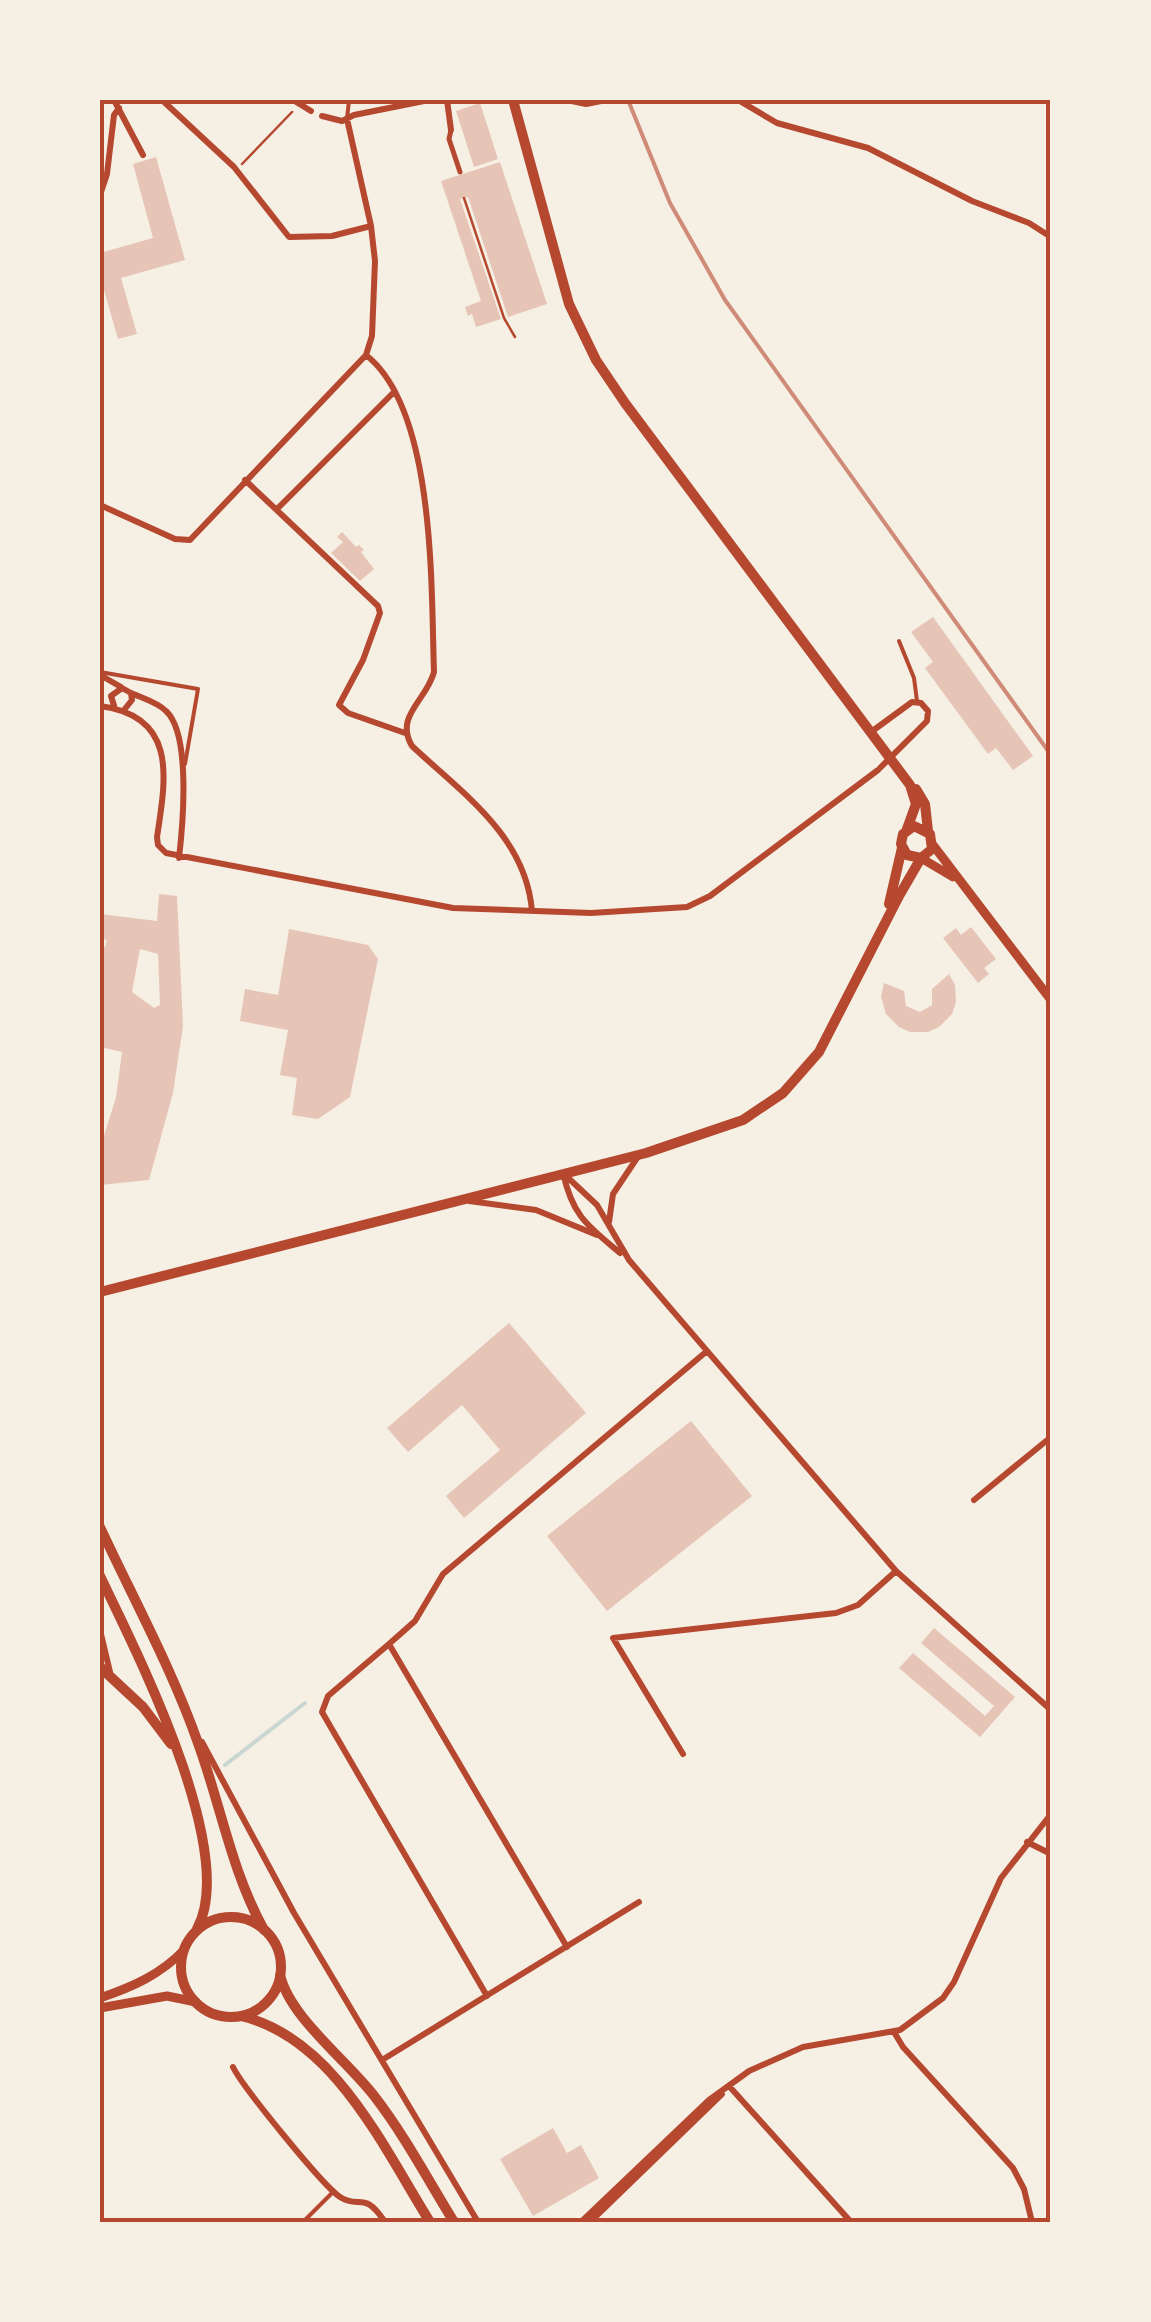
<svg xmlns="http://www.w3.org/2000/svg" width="1151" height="2322" viewBox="0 0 1151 2322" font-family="'Roboto Condensed',sans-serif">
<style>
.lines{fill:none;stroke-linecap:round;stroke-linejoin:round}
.stream{stroke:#c9d6d2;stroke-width:4}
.building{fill:#e6c5b7;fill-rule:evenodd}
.path{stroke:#b5482f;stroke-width:2.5}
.service{stroke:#b5482f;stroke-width:4}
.pedestrian{stroke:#b5482f;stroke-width:5}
.minor{stroke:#b5482f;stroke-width:6}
.tertiary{stroke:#b5482f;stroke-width:9}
.secondary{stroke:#b5482f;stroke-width:9}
.primary{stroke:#b5482f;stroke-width:10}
.rail{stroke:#cf8b77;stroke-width:4}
.neatline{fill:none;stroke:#b5482f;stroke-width:4}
</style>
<rect width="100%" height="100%" fill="#f6efe4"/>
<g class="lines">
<path class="stream" d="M 225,1765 L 305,1703"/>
</g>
<path class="building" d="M 480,103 L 498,159 L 474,167 L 456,111 Z
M 156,157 L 185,260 L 121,278 L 137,334 L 118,339 L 100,276 L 100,253 L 153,238 L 133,164 Z
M 500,162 L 547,304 L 508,317 L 468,197 L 460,199 L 501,319 L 476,327 L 472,314 L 468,316 L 465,307 L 481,301 L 441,181 Z
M 342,532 L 356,547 L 359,545 L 364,550 L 361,552 L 374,569 L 360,581 L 331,553 L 343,542 L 337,537 Z
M 933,617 L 1033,756 L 1013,770 L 996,748 L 988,754 L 925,668 L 933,662 L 911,632 Z
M 159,894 L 177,896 L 183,1026 L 173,1093 L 149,1180 L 100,1185 L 100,1149 L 116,1097 L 122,1052 L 100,1047 L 100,946 L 105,947 L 107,940 L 100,938 L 100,914 L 157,921 ZM 140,949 L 158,954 L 160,1005 L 154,1008 L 132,992 Z
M 971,927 L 996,959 L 984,968 L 989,974 L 978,983 L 943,938 L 956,928 L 961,935 Z
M 289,929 L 368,945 L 378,959 L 350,1097 L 318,1119 L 292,1115 L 297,1078 L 280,1075 L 288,1030 L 240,1021 L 245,989 L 278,995 Z
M 949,974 L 955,985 L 956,1002 L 952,1014 L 939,1027 L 928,1032 L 910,1032 L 899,1027 L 886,1014 L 881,997 L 884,983 L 904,991 L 906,1006 L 920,1012 L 932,1005 L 932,989 Z
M 509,1323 L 586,1413 L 464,1518 L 446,1496 L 500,1450 L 462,1405 L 408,1452 L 387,1428 Z
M 691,1421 L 752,1496 L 607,1611 L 547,1536 Z
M 934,1628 L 1015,1697 L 980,1737 L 899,1668 L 913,1653 L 985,1716 L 994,1706 L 921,1643 Z
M 553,2128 L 567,2153 L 581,2145 L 599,2178 L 533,2216 L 500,2159 Z"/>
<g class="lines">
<path class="path" d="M 242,164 L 292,112
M 464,198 L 504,318 L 515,337"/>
<path class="service" d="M 347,119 L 349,100
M 899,641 L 914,678 L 917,701
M 100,672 L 198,689 L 185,764
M 303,2222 L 334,2191"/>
<path class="pedestrian" d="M 451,130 L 449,139 L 460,172"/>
<path class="minor" d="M 114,100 L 143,155
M 162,100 L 234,167 L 289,237 L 332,236 L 371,226
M 293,100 L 311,111
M 447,100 L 451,130
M 567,100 L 586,104 L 606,100
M 738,100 L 777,123 L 868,148 L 972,201 L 1029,223 L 1051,237
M 322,116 L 342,121 L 354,115 L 429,100
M 100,195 L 107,174 L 114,115 L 119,108
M 366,355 C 436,410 431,589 434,672 C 427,700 394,716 412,746 C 462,793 526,836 532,911
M 245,480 L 378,606 L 380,613 L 363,660 L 339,705 L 348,713 L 405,733
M 100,505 L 175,539 L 190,540 L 366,355 L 372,336 L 375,261 L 371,226 L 347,119
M 277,509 L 394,392
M 100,675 L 121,687
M 131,693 C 142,698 157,702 166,711 C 191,734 183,824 179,858
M 100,706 C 178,716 166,778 157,837 L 158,845 L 166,853 L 453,908 L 591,913 L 687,907 L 710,896 L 878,770
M 115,709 L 111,696 L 122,688 L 131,693 L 132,700 L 124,710
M 871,732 L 912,702 L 921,703 L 928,711 L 927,721 L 880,768
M 563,1173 C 573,1217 588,1226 620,1253
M 564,1174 L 597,1205 L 629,1260 L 896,1571 L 1051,1710
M 469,1201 L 536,1210 L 597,1235
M 609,1222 L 613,1194 L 637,1158
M 974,1500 L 1051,1437
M 100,1630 L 110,1672
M 389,1644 L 415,1621 L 443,1574 L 707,1351
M 202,1742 L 294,1913 L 478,2222
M 683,1754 L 613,1638 L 836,1613 L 858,1605 L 896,1571
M 1027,1842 L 1051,1854
M 487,1996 L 322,1712 L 328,1696 L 389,1644 L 567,1947
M 894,2032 L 903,2047 L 1013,2168 L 1024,2189 L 1032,2222
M 382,2060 L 639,1902
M 233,2067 C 242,2086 323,2186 340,2197 C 360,2210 363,2189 385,2222
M 729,2086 L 851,2222
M 581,2222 L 709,2100 L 749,2071 L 803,2047 L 900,2030 L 943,1998 L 954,1982 L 1001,1878 L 1051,1814
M 590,2222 L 722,2094"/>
<path class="tertiary" d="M 933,845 L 1051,1000
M 921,858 L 953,877"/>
<path class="secondary" d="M 100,1998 C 132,1987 160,1975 184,1950
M 100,2008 L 167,1996 L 196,2002"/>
<path class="primary" d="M 513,100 L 569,304 L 596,360 L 625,403 L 910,785 L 916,804 L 907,829
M 916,789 L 925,804 L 928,831
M 889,904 L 902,848
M 100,1292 L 646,1153 L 743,1120 L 783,1093 L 819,1052 L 899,896 L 921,858 L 932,849 L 930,834 L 914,826 L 903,834 L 901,844 L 907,855 L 921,858
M 100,1527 C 133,1598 172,1669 198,1743 C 221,1806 231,1870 264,1930
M 100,1576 C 136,1651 239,1852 197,1929
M 100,1667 L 143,1707 L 171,1744
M181 1967a50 50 0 1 1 100 0a50 50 0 1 1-100 0Z
M 280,1975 C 290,2018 348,2061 375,2097 C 405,2136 428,2180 454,2222
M 241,2016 C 334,2038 383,2147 430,2222"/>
<path class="rail" d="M 628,100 L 670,203 L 725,300 L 1051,755"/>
</g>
<rect width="1151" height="2322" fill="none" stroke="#f6efe4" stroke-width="205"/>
<rect x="102" y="102" width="946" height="2118" class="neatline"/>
</svg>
